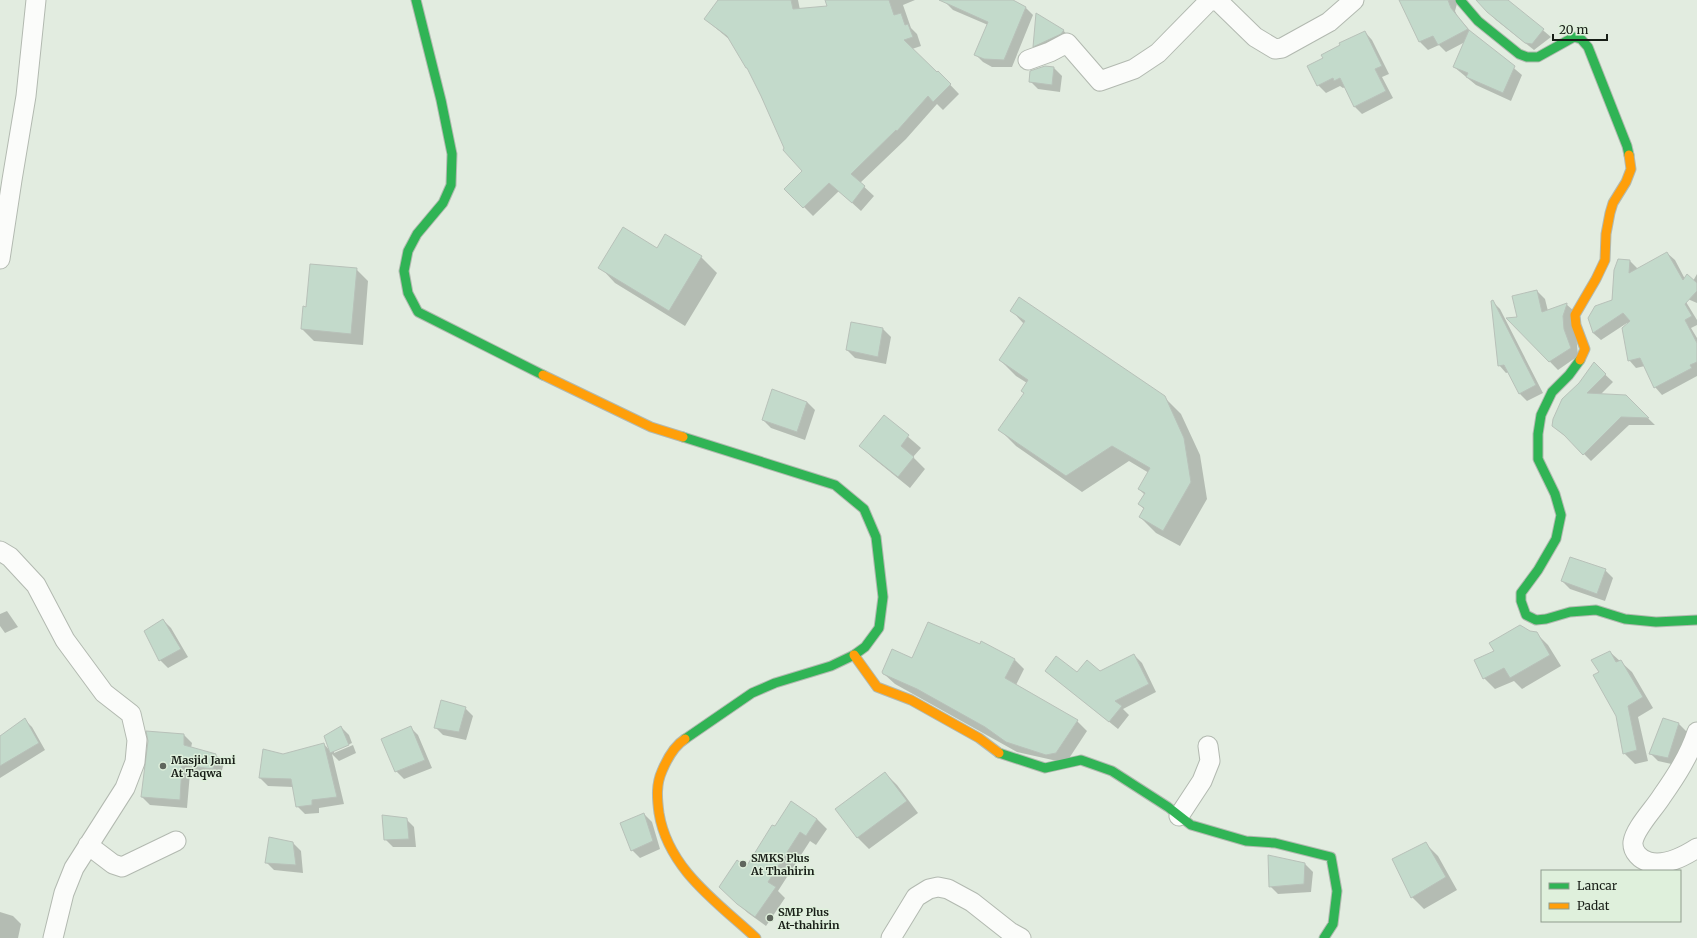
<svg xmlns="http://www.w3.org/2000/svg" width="1697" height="938" viewBox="0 0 1697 938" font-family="Merriweather,serif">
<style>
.shadow{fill:#0003}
.building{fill:#c3dacb;stroke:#b8c1b9}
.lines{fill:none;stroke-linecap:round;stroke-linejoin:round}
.street-casing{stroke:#b2b9b0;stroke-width:21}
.fast-casing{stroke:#b2b9b0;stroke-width:11}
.slow-casing{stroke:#b2b9b0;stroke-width:11}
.street{stroke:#fbfcfa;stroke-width:19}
.fast{stroke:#30b455;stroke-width:9}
.slow{stroke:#ff9f0a;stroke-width:9}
.poi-dot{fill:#5f665d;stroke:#dff0dc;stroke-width:1.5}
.labels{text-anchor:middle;stroke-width:3;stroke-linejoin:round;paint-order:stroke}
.poi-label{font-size:11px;font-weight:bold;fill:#181e17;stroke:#dff0dc;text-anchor:start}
</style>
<rect width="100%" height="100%" fill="#e2ece0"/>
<path class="shadow" d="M 719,0 L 798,0 L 800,10 L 829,7 L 826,0 L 915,0 L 903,5 L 911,28 L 917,34 L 921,46 L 912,49 L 937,74 L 938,72 L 959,94 L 943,110 L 937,104 L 906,139 L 860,183 L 874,196 L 861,211 L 839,191 L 813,216 L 786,189 L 804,171 L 786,149 L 749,70 L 730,40 L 705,19 Z
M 946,0 L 1010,0 L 1025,7 L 1033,15 L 1012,67 L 992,67 L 983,62 L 975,54 L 988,25 L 953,10 L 945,2 Z
M 1400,0 L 1458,0 L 1455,11 L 1458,17 L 1472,33 L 1522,75 L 1511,101 L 1476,85 L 1454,67 L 1465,42 L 1446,52 L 1439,45 L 1428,50 L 1420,42 Z
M 1478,0 L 1507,0 L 1551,37 L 1534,50 L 1496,20 Z
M 1063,30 L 1069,37 L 1040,52 L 1034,46 Z
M 1365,32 L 1372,40 L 1389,74 L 1382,77 L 1393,98 L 1362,114 L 1354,106 L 1345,87 L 1343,88 L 1340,86 L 1326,93 L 1318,85 L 1309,66 L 1324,58 Z
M 1054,68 L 1062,76 L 1060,92 L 1038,89 L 1030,81 Z
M 657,249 L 701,257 L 717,273 L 685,326 L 615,283 L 600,267 Z
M 1667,253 L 1675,260 L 1685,279 L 1693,281 L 1697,274 L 1697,303 L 1683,297 L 1697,320 L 1697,325 L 1691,328 L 1697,338 L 1697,376 L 1662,395 L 1655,387 L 1645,366 L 1636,368 L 1629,360 L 1627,323 L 1601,340 L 1593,333 L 1589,318 L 1612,300 L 1618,260 L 1630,261 L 1638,269 Z
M 356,269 L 368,281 L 363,345 L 314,341 L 302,329 L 307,308 Z
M 1537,291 L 1545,299 L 1548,311 L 1566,304 L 1574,311 L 1578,356 L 1558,370 L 1508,319 L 1518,318 Z
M 1492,301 L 1500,309 L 1543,393 L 1527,401 L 1520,394 L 1509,372 L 1506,373 L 1499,365 Z
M 1011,310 L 1164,397 L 1181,414 L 1200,455 L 1207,499 L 1180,546 L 1156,533 L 1140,517 L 1144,509 L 1139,504 L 1145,495 L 1139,489 L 1149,473 L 1129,461 L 1082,492 L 1016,446 L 1000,430 L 1025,394 L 1022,391 L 1027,383 L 1016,376 L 1000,360 L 1024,324 Z
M 883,329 L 891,337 L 886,364 L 855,358 L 847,350 Z
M 1594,364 L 1613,382 L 1600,395 L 1625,396 L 1655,425 L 1629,425 L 1591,461 L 1572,442 L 1553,426 L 1580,383 Z
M 807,402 L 815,410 L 805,440 L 771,428 L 763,420 Z
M 884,416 L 921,448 L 913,457 L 925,469 L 910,488 L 873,458 L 861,446 Z
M 1605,570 L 1613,578 L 1605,601 L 1570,589 L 1562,581 Z
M 7,611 L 18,627 L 5,633 L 0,626 L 0,614 Z
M 163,620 L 171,628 L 188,657 L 168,668 L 160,660 Z
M 1530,632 L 1536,633 L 1548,645 L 1561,666 L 1522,689 L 1514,681 L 1495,689 L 1484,678 L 1495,651 Z
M 1610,652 L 1632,672 L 1653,708 L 1638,717 L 1648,761 L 1635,764 L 1624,753 L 1617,715 L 1601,673 Z
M 1134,655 L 1142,663 L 1156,692 L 1123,709 L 1129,715 L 1118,729 L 1046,671 L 1077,673 L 1100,672 Z
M 1014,659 L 1024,669 L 1016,685 L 1077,721 L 1087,731 L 1066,763 L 1017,752 L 895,684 L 884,674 Z
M 465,708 L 473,716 L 466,740 L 443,735 L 435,727 Z
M 1663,719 L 1679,724 L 1687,732 L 1676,765 L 1658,761 L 1650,753 Z
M 25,720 L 32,727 L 45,750 L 0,778 L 0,737 Z
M 341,727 L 349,735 L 352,743 L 334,751 L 334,753 L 353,745 L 356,753 L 339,761 L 332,754 L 344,804 L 319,808 L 319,813 L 305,814 L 297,806 L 293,787 L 268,786 L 260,778 L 283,755 L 324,744 L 330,751 Z
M 410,727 L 418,735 L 432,768 L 404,779 L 396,771 Z
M 184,735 L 192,743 L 191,748 L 216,755 L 224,763 L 220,777 L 190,773 L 187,808 L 150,805 L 142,797 Z
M 885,773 L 897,785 L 918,813 L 869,849 L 857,837 Z
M 791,803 L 817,819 L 827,829 L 816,845 L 810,841 L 778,891 L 785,898 L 766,926 L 748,913 L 730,897 Z
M 644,814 L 652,822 L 660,849 L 640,858 L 632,850 Z
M 406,819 L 414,827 L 416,847 L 393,847 L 385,839 Z
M 293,843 L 301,851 L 303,873 L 274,870 L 266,862 Z
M 1426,844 L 1438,856 L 1457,890 L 1424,909 L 1412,897 Z
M 1305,864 L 1313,872 L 1311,892 L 1278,894 L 1270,886 Z
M 0,912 L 13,916 L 21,924 L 18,938 L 0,938 Z"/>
<path class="building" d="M 718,0 L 791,0 L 793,9 L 827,6 L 825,0 L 889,0 L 894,15 L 901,13 L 905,25 L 908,24 L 913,37 L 904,40 L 937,72 L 938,71 L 951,84 L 933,102 L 928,96 L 897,131 L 896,130 L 851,174 L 865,186 L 852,203 L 829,183 L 803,208 L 784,189 L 802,171 L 783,150 L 784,148 L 761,96 L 747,68 L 746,68 L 727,36 L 704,19 Z
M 939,0 L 1013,0 L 1026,7 L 1004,60 L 984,59 L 974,55 L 988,22 Z
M 1399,0 L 1448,0 L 1451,8 L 1468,29 L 1438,45 L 1433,36 L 1419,42 Z
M 1476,0 L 1508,0 L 1544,29 L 1532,44 L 1525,43 L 1487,12 Z
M 1036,13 L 1064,30 L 1061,34 L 1033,47 Z
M 1469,30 L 1515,66 L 1503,93 L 1466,77 L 1468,73 L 1453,67 Z
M 1365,31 L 1382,66 L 1375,69 L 1386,91 L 1354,107 L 1340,78 L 1334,81 L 1333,78 L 1317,86 L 1307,66 L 1323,58 L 1321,55 L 1340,45 L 1339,43 Z
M 1045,66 L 1054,67 L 1052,85 L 1029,82 L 1030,71 Z
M 623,227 L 657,248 L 665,234 L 702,256 L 669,311 L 598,268 Z
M 1667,252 L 1683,280 L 1687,274 L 1697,283 L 1697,291 L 1685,304 L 1692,316 L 1685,320 L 1697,343 L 1697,362 L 1690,365 L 1692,368 L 1654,388 L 1640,358 L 1628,361 L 1622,328 L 1630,321 L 1623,313 L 1593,333 L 1588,318 L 1595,306 L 1612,300 L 1614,270 L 1618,259 L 1630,260 L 1629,273 Z
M 310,264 L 357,268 L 351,334 L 301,329 L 303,306 L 306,307 Z
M 1537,290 L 1542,312 L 1567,303 L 1567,304 L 1563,316 L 1564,329 L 1571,348 L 1549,362 L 1506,318 L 1517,317 L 1512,296 Z
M 1019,297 L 1165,396 L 1184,438 L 1191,482 L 1163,531 L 1139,517 L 1144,508 L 1138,504 L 1145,493 L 1138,489 L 1150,468 L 1112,446 L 1066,476 L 998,430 L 1024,393 L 1021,391 L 1028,380 L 999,360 L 1025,321 L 1010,311 Z
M 1493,300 L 1536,385 L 1519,394 L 1504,365 L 1498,366 L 1491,301 Z
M 851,322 L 883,328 L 878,357 L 846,350 Z
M 1594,362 L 1606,374 L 1587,393 L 1626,395 L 1649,418 L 1621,417 L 1583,455 L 1564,435 L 1552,426 L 1553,419 L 1562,399 L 1579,383 Z
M 772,389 L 807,402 L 797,432 L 762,420 Z
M 884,415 L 909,435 L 901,446 L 914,457 L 898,477 L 859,446 Z
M 1570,557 L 1606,569 L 1597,594 L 1561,581 Z
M 163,619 L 181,649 L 159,661 L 144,631 Z
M 928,622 L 980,644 L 981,641 L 1015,659 L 1005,678 L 1078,720 L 1056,753 L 1046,755 L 1006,742 L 985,727 L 917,689 L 883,674 L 882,672 L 892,649 L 912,658 Z
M 1520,625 L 1530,631 L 1537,632 L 1550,655 L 1510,678 L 1504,668 L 1483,679 L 1474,660 L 1494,651 L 1489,643 Z
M 1610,651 L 1616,662 L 1621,660 L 1643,697 L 1628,706 L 1637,750 L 1623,754 L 1616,716 L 1593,675 L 1599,672 L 1591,660 Z
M 1134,654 L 1149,684 L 1115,701 L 1122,706 L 1109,722 L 1045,671 L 1056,656 L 1077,672 L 1087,660 L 1100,671 Z
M 441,700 L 466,707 L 459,732 L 434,728 Z
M 25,718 L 39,743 L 0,766 L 0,736 Z
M 1663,718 L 1679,723 L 1668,758 L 1649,754 Z
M 341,726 L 349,745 L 330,753 L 324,736 Z
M 411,726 L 425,760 L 395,772 L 381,739 Z
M 146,731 L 184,734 L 184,745 L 216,754 L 213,769 L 182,765 L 180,800 L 141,797 L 148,741 Z
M 324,743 L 337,797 L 312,800 L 312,805 L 296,807 L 291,779 L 259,778 L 263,749 L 283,754 Z
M 885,772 L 907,801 L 857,838 L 835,809 Z
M 791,801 L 817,819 L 806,836 L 800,832 L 768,882 L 776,887 L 755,917 L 737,904 L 719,887 L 737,860 L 746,867 L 772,825 L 775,826 Z
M 644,813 L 653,841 L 631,851 L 620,823 Z
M 382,815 L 407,818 L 409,839 L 384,840 Z
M 269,837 L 293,842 L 296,865 L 265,863 Z
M 1426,842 L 1446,877 L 1411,898 L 1392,859 Z
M 1268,855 L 1305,863 L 1304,884 L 1269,887 Z"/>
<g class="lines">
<defs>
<path id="street" d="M 1028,60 L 1050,52 L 1067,43 L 1100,81 L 1134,69 L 1158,53 L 1208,2 L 1217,0 L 1255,37 L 1275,49 L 1282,48 L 1329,22 L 1354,0
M 0,259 L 12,180 L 26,96 L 36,0
M 0,551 L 10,557 L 36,585 L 65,640 L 104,693 L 131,714 L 137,740 L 135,762 L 125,788 L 74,868 L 64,893 L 53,938
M 1697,732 C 1689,756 1676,776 1662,796 C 1654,809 1635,828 1633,842 C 1632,852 1641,860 1649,862 C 1666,866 1683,857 1697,848
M 1179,816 L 1202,781 L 1210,761 L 1208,746
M 88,845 L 113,864 L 122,867 L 176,841
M 891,938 L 916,897 L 929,889 L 938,887 L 948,889 L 972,902 L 1010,932 L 1021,938"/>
<path id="fast" d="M 416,0 L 441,100 L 452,154 L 451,185 L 443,203 L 417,234 L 408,251 L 404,271 L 408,293 L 418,312 L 543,375
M 1460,0 L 1478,21 L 1519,54 L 1527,57 L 1538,57 L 1574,37 L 1581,39 L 1588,47 L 1627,146 L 1629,155
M 1580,360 L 1569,375 L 1552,392 L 1541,415 L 1538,434 L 1538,459 L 1555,494 L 1561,515 L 1556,539 L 1538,570 L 1521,593 L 1521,601 L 1526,615 L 1536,620 L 1546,619 L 1570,612 L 1596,610 L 1625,619 L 1656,622 L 1697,620
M 683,437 L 835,485 L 864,509 L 876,537 L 883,597 L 879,628 L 865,647 L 854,655 L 831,666 L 775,683 L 752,693 L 685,739
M 999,753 L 1045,768 L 1081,760 L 1112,771 L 1168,807 L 1191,825 L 1246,841 L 1275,843 L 1331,857 L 1337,891 L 1333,924 L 1324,938"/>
<path id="slow" d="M 1580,360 L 1585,349 L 1576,325 L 1575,315 L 1596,279 L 1605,260 L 1606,234 L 1610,213 L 1613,203 L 1626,182 L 1631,169 L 1629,155
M 543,375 L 651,427 L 683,437
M 854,655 L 877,687 L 911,700 L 979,738 L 999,753
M 685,739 C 674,746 667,759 662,771 C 656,784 657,798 659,813 C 668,869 717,902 756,938"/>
</defs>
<use href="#street" class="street-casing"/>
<use href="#fast" class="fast-casing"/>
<use href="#slow" class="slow-casing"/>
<use href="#street" class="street"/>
<use href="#fast" class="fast"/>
<use href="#slow" class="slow"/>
</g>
<g class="poi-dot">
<circle cx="163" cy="766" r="4"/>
<circle cx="743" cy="864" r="4"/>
<circle cx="770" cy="918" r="4"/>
</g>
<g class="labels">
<g class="poi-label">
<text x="171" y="764">Masjid Jami<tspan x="171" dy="13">At Taqwa</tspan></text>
<text x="751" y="862">SMKS Plus<tspan x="751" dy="13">At Thahirin</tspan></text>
<text x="778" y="916">SMP Plus<tspan x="778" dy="13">At-thahirin</tspan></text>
</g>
</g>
<rect x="1541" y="870" width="140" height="52" fill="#dff0dc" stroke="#8f9c8d"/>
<rect x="1549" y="883" width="20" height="6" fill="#30b455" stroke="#8f9c8d"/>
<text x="1577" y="890" font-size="12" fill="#181e17">Lancar</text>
<rect x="1549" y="903" width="20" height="6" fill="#ff9f0a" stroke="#8f9c8d"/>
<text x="1577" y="910" font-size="12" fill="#181e17">Padat</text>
<path d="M1553 34v6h54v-6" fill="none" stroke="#181e17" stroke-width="2"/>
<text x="1559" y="34" font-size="12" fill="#181e17" stroke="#dff0dc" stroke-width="3" paint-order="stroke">20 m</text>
</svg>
